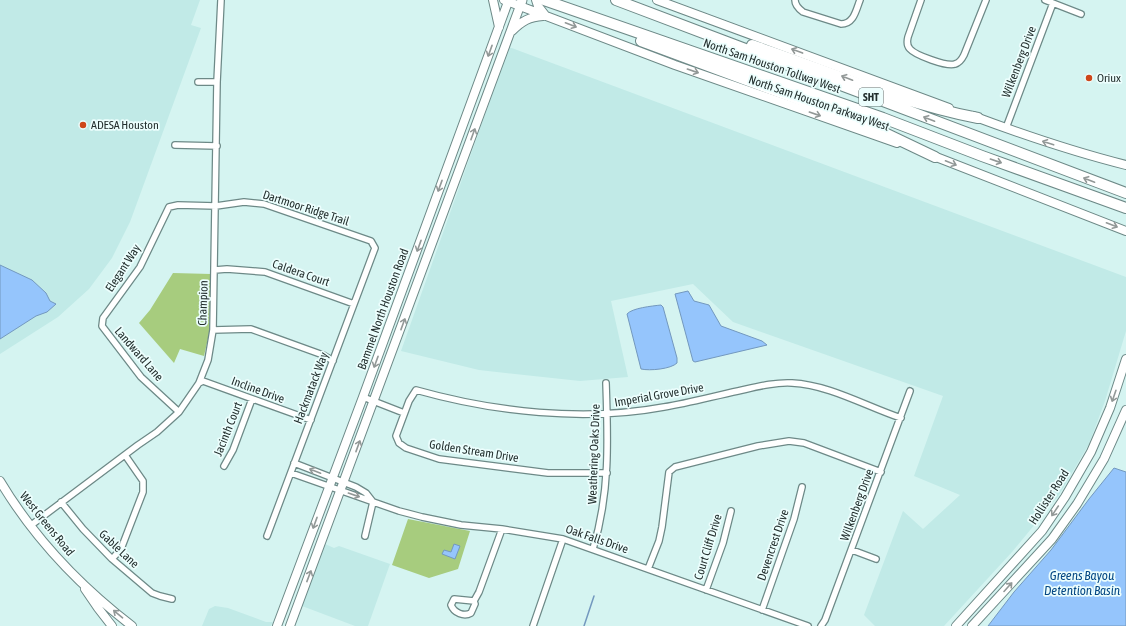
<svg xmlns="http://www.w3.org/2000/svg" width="1126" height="626" viewBox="0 0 1126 626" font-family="'Asap Condensed',sans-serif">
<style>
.built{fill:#c1eae7}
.green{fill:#a7cc7e}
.water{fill:#95c5fc;stroke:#7398be}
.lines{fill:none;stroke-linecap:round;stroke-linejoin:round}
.stream{stroke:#7398be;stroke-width:1.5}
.minor-casing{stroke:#6d8987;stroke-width:8}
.secondary-casing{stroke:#6d8987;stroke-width:10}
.primary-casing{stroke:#6d8987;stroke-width:11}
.motorway-casing{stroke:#6d8987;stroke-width:12}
.minor{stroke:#fff;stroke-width:5.5}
.secondary{stroke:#fff;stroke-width:8}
.primary{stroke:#fff;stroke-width:9}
.motorway{stroke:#fff;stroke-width:10}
.oneway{stroke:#929897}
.poi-dot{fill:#ce461a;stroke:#ecfefd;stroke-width:1.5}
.labels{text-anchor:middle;stroke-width:3.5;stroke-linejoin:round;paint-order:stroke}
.shield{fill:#ecfefd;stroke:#606e6d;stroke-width:1}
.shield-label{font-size:11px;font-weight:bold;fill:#24302f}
.street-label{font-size:12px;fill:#24302f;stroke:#ecfefd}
.poi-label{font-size:12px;fill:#24302f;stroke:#ecfefd;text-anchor:start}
.water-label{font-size:13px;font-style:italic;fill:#054884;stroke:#ecfefd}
</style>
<rect width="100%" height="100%" fill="#d5f4f1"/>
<path class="built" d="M 0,0 L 200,0 L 191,25 L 201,28 L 130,222 L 112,258 L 89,289 L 58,317 L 0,354 Z
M 509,47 L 1126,277 L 1126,331 L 1105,401 L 1089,444 L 1059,495 L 1012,552 L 944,626 L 875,626 L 864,615 L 903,511 L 923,529 L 960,495 L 914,476 L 943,396 L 733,322 L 693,284 L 611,301 L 628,377 L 580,381 L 479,370 L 401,351 Z
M 325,544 L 334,548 L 339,546 L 390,564 L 368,626 L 355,626 L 302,606 Z
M 215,606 L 228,608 L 266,622 L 273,622 L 271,626 L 202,626 L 209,609 Z"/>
<path class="green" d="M 173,273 L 211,274 L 209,334 L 204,356 L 180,349 L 174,363 L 139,323 L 150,310 Z
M 408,519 L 470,531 L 458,569 L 429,578 L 392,565 Z"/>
<path class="water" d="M 0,265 L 32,280 L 46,293 L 50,301 L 56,304 L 47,312 L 36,316 L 0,339 Z
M 688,291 L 694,301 L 709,305 L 721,326 L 762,341 L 767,345 L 695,362 L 693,361 L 675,294 Z
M 661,305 L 663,307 L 677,358 L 677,363 C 671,369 650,371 641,369 L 627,314 C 632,308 652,306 661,305 Z
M 1114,468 L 1126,472 L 1126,626 L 988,626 L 1014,592 L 1051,550 L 1089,499 Z
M 454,544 L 460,546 L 455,559 L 442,554 L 444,550 L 451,552 Z"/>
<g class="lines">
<path class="stream" d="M 584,626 L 594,596"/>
<defs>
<path id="minor" d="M 795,0 C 795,5 799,9 803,12 L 841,24 C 854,24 856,10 860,0
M 921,0 L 908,37 C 907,41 907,46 910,49 C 915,55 947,67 955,64 C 959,63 962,59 964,55 L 986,0
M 1045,0 L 1081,14
M 198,82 L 217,82
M 1006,128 L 1053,3
M 175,145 L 217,146
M 215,270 L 227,269 L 265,272 L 354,304
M 213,330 L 251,329 L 323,355 L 333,361
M 199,383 L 203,381 L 311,420
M 363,397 L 404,413
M 179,412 L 141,377 L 102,326 L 103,318 L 140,267 L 169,207 L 178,205 L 216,206 L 244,202 L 264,204 L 371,241 L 375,248 L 267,536
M 294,463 L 356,487 L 366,493 L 373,502
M 224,466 L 233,450 L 252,399
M 291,473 L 399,511 L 422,517 L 461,525 L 502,529 L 563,539 L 808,626
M 607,473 L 548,473 L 439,459 L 406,448 L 399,443 L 396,436 L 409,401 L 416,390 C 494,412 584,422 664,407 C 689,403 714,396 738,391 C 756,387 774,382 792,383 C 830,385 865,406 901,418
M 61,502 L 83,529 L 112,559 L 152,593 L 160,596 L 172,599
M 30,526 L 138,445 L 157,432 L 179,412 L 199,383 L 208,360 L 213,330 L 217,82 L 221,0
M 365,536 L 373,502
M 593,549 C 610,493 608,440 606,383
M 852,550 L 876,559
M 112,559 L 121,549 L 143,492 L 143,481 L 125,455
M 648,569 L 659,541 L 662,527 L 669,472 L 675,467 L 758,446 L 789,441 L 804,443 L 881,472
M 706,590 L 723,543 L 731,511
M 474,601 L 454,599 L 451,605 C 454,613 464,617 471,613 L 475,604 L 474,601 L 479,592 L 502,529
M 762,610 L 794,519 L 802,487
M 533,626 L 563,539
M 821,626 L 825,620 L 910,391"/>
<path id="secondary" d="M 493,0 L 499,27
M 504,0 L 675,65 L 897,143
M 536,0 L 538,6 L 545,15
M 657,0 L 949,108
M 512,31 C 522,21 529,17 543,16
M 973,116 C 1024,135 1074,152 1126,165
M 931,155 L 1126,231
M 0,481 C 34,538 80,586 132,626
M 85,589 L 98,608 L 112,626
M 277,626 L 363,397 L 508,2
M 290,626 L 520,6
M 956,626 L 1042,531 L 1065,497 L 1091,452 L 1110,408 L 1126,359
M 972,626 L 1052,539 L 1077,504 L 1104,459 L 1126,410"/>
<path id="primary" d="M 508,2 L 509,0
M 520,6 L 522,0"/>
<path id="motorway" d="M 544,0 L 883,118 L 982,156 L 1126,208
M 616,0 L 1126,193
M 641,41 L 870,126 L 935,157
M 752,45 C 826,70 900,103 978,118"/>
</defs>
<use href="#minor" class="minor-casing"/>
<use href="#secondary" class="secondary-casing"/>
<use href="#primary" class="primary-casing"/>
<use href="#motorway" class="motorway-casing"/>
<use href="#minor" class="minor"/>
<use href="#secondary" class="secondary"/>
<use href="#primary" class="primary"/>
<use href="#motorway" class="motorway"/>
</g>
<defs><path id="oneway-shaft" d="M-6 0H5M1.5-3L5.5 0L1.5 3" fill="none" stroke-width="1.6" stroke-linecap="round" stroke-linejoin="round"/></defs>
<g class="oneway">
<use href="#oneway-shaft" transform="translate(571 25) rotate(21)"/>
<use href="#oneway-shaft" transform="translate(490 51) rotate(110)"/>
<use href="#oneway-shaft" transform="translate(797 51) rotate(-160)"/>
<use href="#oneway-shaft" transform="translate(693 71) rotate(19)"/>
<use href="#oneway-shaft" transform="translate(847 78) rotate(-159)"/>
<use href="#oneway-shaft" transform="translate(815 114) rotate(19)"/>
<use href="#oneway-shaft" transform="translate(929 119) rotate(-159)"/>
<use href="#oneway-shaft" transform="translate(473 134) rotate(-70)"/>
<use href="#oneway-shaft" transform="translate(1048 143) rotate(-162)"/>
<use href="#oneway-shaft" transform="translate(996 161) rotate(19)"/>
<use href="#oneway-shaft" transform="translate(951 163) rotate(22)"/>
<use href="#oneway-shaft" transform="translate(1089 180) rotate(-159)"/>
<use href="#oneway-shaft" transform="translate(440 186) rotate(110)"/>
<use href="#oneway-shaft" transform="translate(1112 225) rotate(21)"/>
<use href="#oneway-shaft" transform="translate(419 246) rotate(110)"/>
<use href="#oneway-shaft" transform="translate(403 324) rotate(-70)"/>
<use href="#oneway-shaft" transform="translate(376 362) rotate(110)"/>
<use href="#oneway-shaft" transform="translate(1114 396) rotate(109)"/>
<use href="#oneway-shaft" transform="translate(358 446) rotate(-70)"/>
<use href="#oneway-shaft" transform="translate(315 471) rotate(-159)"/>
<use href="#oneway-shaft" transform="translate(354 495) rotate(19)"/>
<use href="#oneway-shaft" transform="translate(1055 511) rotate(124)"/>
<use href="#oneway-shaft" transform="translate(315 523) rotate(110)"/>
<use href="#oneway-shaft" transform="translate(309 576) rotate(-69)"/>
<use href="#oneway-shaft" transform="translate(1008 587) rotate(-48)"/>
<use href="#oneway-shaft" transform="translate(118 614) rotate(-140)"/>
</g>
<g class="poi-dot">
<circle cx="1089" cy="78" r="4"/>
<circle cx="83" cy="125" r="4"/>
</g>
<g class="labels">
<rect class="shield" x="859" y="88" width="24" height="18" rx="3"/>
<g class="shield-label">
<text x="871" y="101">SHT</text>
</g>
<g class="street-label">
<text transform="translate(1019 62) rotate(-69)" y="4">Wilkenberg Drive</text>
<text transform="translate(772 66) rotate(19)" y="4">North Sam Houston Tollway West</text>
<text transform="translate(819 103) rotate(19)" y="4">North Sam Houston Parkway West</text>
<text transform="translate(306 208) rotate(18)" y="4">Dartmoor Ridge Trail</text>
<text transform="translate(123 268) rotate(-57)" y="4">Elegant Way</text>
<text transform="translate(301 273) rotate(19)" y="4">Caldera Court</text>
<text transform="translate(203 303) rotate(-88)" y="4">Champion</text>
<text transform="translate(383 309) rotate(-70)" y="4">Bammel North Houston Road</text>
<text transform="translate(139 354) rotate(49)" y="4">Landward Lane</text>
<text transform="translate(311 388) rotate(-69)" y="4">Hackmatack Way</text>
<text transform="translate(258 390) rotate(20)" y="4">Incline Drive</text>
<text transform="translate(659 395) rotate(-10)" y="4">Imperial Grove Drive</text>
<text transform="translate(228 429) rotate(-68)" y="4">Jacinth Court</text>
<text transform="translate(474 451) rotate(9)" y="4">Golden Stream Drive</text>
<text transform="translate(594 454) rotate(-88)" y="4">Weathering Oaks Drive</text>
<text transform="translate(1049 497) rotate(-57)" y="4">Hollister Road</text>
<text transform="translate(857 505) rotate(-70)" y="4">Wilkenberg Drive</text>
<text transform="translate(47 524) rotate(51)" y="4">West Greens Road</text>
<text transform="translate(597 539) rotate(19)" y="4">Oak Falls Drive</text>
<text transform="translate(773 545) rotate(-71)" y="4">Devencrest Drive</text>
<text transform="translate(708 547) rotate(-73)" y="4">Court Cliff Drive</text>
<text transform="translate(119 549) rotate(43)" y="4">Gable Lane</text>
</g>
<g class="poi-label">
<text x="1097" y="82">Oriux</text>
<text x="91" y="129">ADESA Houston</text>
</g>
<g class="water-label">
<text x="1082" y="580">Greens Bayou<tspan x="1082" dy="15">Detention Basin</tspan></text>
</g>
</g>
</svg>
